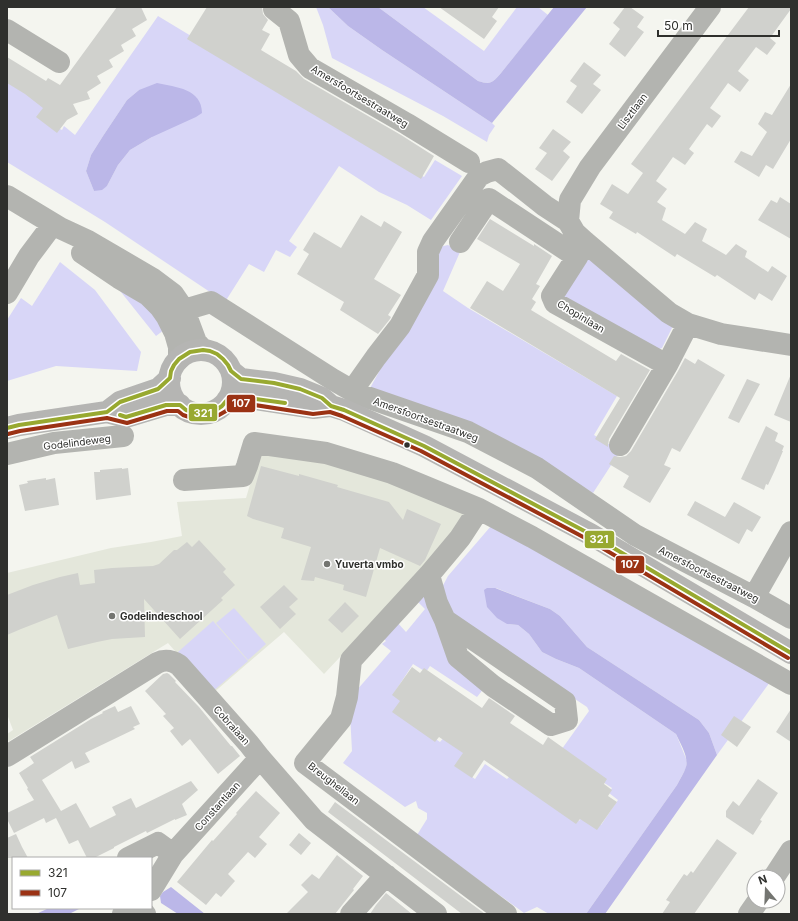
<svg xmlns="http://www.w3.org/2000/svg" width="798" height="921" viewBox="0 0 798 921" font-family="Inter,sans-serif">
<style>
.built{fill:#e4e7db}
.green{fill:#d8d6f7;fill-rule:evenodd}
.water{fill:#bbb7e8}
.building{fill:#d0d1cd}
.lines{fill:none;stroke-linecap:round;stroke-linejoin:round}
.minor{stroke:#b3b4b0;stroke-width:22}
.major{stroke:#b5b5b3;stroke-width:22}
.bus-1-casing{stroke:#fff;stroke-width:7}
.bus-2-casing{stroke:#fff;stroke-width:7}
.bus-1{stroke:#98a930;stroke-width:4}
.bus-2{stroke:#9b3214;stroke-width:4}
.bus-dot{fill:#2f302d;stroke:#fff;stroke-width:1.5}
.poi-dot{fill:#747571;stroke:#fff;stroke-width:1.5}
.labels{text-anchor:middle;stroke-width:3;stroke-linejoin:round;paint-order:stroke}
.street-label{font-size:10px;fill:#2f302d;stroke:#fff}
.poi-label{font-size:10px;font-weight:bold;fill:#2f302d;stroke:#fff;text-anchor:start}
.line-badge{stroke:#fff;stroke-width:1.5}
.badge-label{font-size:11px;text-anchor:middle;font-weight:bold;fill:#fff}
</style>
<rect width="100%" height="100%" fill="#f4f5ef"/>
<path class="built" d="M 260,451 L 355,469 L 468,513 L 450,540 L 324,674 L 284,632 L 212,694 L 168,643 L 9,741 L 7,738 L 7,734 L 13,730 L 7,714 L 7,573 L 111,548 L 151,542 L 182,536 L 177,502 L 246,498 Z"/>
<path class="green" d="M 316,7 L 328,7 L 348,26 L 382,50 L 492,123 L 495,126 L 489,135 L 487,142 L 443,116 L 332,58 L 323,25 Z
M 378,7 L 423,7 L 484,51 L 517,7 L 538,7 L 548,15 L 501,73 C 492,83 491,85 478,81 Z
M 158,16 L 424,177 L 435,160 L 462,176 L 431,220 L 407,205 L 379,192 L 339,166 L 289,241 L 297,247 L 290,257 L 276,250 L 264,272 L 249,264 L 225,302 L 105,222 L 7,162 L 7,81 L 49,105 L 40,119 L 62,130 L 64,126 L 75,135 ZM 139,90 L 152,137 L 130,150 L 118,165 L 107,186 L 94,191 L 86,171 L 91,155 L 103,136 L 127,100 Z
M 448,245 L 460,252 L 443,291 L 468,308 L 617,396 L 594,435 L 620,451 L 606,473 L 593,493 L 578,484 L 369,390 L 416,304 L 439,247 Z
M 588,252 L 675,322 L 662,348 L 656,350 L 561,295 Z
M 60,262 L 95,290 L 141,352 L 137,371 L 56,366 L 7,381 L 7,320 L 21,298 L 32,306 Z
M 113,282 L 156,310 L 168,327 L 156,336 Z
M 491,526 L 770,682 L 717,755 L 709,733 L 699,720 L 587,647 L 560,616 L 550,609 L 496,588 L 507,624 L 518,625 L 529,634 L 542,652 L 556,659 L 579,668 L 676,734 L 687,761 L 686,768 L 677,785 L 586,914 L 549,914 L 537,907 L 524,913 L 417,835 L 427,819 L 427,813 L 418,808 L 416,801 L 405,807 L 343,763 L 352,751 L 350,714 L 356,691 L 391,651 L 382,644 L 386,641 L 380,635 L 396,621 L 406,632 L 425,609 L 415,599 L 426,588 L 485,687 L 477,697 L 430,666 L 426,672 L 413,664 L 394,693 L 402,699 L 394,711 L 440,742 L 445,736 L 467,750 L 456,766 L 475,779 L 485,764 L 507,779 L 511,775 L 579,821 L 584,814 L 601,825 L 618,800 L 609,793 L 612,788 L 559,753 L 589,711 L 587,707 L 451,617 L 439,593 L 448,576 Z
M 234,608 L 266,644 L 248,660 L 216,623 Z
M 213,621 L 248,661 L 212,692 L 178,652 Z"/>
<path class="water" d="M 328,7 L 378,7 L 478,81 C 491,85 492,83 501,73 L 554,7 L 587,7 L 492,123 L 382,50 L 348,26 Z
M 157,83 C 176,87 202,89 202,113 L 196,117 L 152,137 L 130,150 L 118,165 L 107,186 L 102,190 L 94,191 L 86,171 L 91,155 L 103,136 L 127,100 L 139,90 Z
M 487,588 L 495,588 L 550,609 L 560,616 L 587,647 L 699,720 L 709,733 L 717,755 L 605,914 L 586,914 L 677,785 C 680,779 684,773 686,767 C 689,757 680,743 676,734 L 579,668 L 556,659 L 542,652 L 529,634 L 518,625 L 507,624 L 497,618 L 487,607 L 484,590 Z
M 171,887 L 205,914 L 178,914 L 161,903 L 160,896 L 163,892 Z
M 49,908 L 81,908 L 69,914 L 36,914 Z"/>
<path class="building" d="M 117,7 L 141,7 L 147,20 L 132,29 L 136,36 L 121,45 L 124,51 L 109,60 L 113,67 L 97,76 L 101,83 L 87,92 L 90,99 L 73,104 L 78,114 L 67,120 L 57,133 L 36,117 L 43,108 L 25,94 L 7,83 L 7,57 L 46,81 L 48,78 L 60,85 Z
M 207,7 L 262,7 L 263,14 L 268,20 L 262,30 L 270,34 L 261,50 L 296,71 L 304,79 L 401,135 L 434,156 L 421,179 L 187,39 Z
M 439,7 L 499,7 L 492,17 L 497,21 L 484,39 Z
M 625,7 L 630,7 L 644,17 L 637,27 L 644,32 L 625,57 L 609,44 L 620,29 L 613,23 Z
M 749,7 L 791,7 L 791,9 L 770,38 L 776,43 L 767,55 L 756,47 L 738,71 L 749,80 L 740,92 L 728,83 L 710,108 L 721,116 L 712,128 L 707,124 L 689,149 L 694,153 L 685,165 L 673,157 L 656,181 L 667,189 L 657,202 L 666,208 L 662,220 L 685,234 L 695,222 L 707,229 L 702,241 L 726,255 L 736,244 L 747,251 L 745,257 L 768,272 L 772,266 L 787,276 L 772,301 L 759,293 L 755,300 L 717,275 L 715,277 L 677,254 L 675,257 L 637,232 L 636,234 L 609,218 L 613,212 L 600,204 L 612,184 L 628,194 L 643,173 L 631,164 Z
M 584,62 L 601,75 L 593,84 L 601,90 L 582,114 L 566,102 L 577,86 L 570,81 Z
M 791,84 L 791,139 L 773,169 L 766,165 L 759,177 L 734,162 L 741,151 L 752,156 L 767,132 L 758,124 L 765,112 L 772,115 Z
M 553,129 L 571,142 L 563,151 L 570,157 L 552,181 L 535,169 L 547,153 L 539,148 Z
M 780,197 L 791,204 L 791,239 L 758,220 L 771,200 L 777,203 Z
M 361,215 L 381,227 L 384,221 L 402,232 L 374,279 L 401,295 L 388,315 L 391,317 L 390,319 L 378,334 L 340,310 L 344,302 L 297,274 L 309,254 L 303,250 L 314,232 L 341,248 Z
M 490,219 L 534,246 L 534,244 L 552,256 L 536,284 L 540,286 L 532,299 L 536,302 L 531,310 L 616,361 L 621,354 L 650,370 L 609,439 L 608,445 L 608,447 L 595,439 L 620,398 L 470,308 L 487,281 L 503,291 L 520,264 L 477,239 Z
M 685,358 L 695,364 L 698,359 L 725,375 L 680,452 L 672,448 L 664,465 L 671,468 L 650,503 L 623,487 L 629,476 L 609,464 L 614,456 L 620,457 L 626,456 L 631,451 L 678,371 Z
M 791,374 L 791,422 L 774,415 Z
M 747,379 L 760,384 L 739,423 L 728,418 Z
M 766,426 L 778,433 L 775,441 L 784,446 L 782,451 L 783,451 L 775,470 L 768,485 L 766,484 L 764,490 L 741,479 Z
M 261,466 L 299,476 L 299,474 L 338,485 L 337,487 L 389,502 L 403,520 L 407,509 L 441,524 L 425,560 L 420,566 L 380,548 L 366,597 L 343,590 L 344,585 L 315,577 L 314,581 L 301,580 L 311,547 L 281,538 L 284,528 L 253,519 L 247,516 Z
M 122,468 L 122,469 L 128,468 L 131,495 L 96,500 L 94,472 L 100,472 L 100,470 Z
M 46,478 L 46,480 L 55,478 L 59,505 L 25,511 L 19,485 L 28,483 L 27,481 Z
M 695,501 L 725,517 L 734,502 L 761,517 L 752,532 L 747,529 L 739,544 L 687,515 Z
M 199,540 L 226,569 L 223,572 L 235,585 L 221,598 L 223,600 L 180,639 L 144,599 L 145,637 L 112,639 L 97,642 L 68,649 L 57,615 L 21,629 L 7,635 L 7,595 L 33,585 L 60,577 L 78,573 L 80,585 L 95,583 L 94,570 L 112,568 L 153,566 L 159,564 L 174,550 L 177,550 L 187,542 L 192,547 Z
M 284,585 L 298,599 L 289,607 L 296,614 L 280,629 L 260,607 Z
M 345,602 L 359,616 L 342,633 L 328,620 Z
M 412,667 L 420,673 L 424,668 L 482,708 L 489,698 L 515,716 L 510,723 L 543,745 L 548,737 L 607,779 L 604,784 L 612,790 L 608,796 L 617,802 L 597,830 L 580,819 L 576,824 L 484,760 L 472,778 L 454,766 L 463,753 L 439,737 L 435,742 L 392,712 L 400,701 L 392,695 Z
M 167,673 L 169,674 L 176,681 L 175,682 L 199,707 L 231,746 L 232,746 L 240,756 L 218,774 L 190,739 L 182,746 L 170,731 L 174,728 L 163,716 L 166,714 L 145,691 L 163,674 Z
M 115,706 L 118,712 L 131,706 L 140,724 L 133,727 L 135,729 L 85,753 L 90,762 L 75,769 L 72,761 L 42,780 L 61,811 L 76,803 L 90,828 L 116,815 L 112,807 L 131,798 L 136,808 L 191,781 L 198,790 L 182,804 L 187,815 L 175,820 L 175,819 L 147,833 L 146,831 L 114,847 L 114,848 L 94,858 L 87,858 L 78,840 L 69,844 L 56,818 L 46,823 L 44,818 L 14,833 L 7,819 L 7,813 L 34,800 L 27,789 L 28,788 L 19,773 L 34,763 L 30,757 L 91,719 L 103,713 L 102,712 Z
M 791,709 L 791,742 L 776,732 Z
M 734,716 L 751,727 L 737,747 L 721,735 Z
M 758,779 L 778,793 L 760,820 L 762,821 L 753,835 L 726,817 L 726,811 L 733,801 L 739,806 Z
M 256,791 L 280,813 L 259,837 L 267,844 L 255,858 L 248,852 L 228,874 L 235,881 L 221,897 L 216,893 L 206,905 L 177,882 L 212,840 L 213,841 L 237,814 L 236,813 Z
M 335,802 L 485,914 L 462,914 L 328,812 Z
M 299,833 L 311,843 L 301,855 L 289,845 Z
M 16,834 L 22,847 L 28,858 L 7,858 L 7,838 Z
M 717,839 L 737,853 L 694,914 L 662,914 L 670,902 L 666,900 L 684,874 L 687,876 L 691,871 L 693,873 Z
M 337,855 L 363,876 L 353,889 L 354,890 L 335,914 L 286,914 L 308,892 L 301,885 L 312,874 L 319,879 Z
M 386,893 L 412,914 L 370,914 L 376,905 Z"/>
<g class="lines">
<path class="minor" d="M 274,9 L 289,21 L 299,55 L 310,68 L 407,124 L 469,162
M 7,30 L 59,62
M 7,196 L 60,228 L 88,241 L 124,262 L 153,279 L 173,294 L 184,310 L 196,342 L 203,350
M 568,221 L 570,200 L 590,167 L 710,7
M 460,242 L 489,199 L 577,257
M 585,242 L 577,257 L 552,296 L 555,303 L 667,365
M 82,253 L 119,278 L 148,295 L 160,307 L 167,317 L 175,333 L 179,347 L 179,359
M 7,293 L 29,256 L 53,224
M 167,317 L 184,310 L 211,302 L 332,379 L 358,394 L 468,432 L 537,468 L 635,535 L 754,597 L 791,618
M 352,391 L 376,357 L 400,326 L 428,275 L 428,252 L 433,241 L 479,176 L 487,172 L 498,169 L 545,206 L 568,221 L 575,233 L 585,242 L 669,313 L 688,324 L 721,334 L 791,345
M 620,445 L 667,365 L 688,324
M 7,454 L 54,443 L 123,436
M 184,480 L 243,476 L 247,466 L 254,443 L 326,453 L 392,473 L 479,509 L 532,537 L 791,684
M 479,509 L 460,538 L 429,575 L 351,660 L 347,697 L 341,719 L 305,763 L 506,914
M 429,575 L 437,603 L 445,620 L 458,657 L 493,686 L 551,725 L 567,720 L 565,702 L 445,620
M 754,597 L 791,532
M 7,756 L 157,663 C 165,659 171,660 179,665 L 249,744 L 260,758 L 314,820 L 436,914
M 128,858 L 158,843 L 173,854
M 774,877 L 791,851
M 151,890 L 173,854 L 260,758
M 123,914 L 132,909 L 145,914
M 351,914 L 386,875
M 749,914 L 758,901"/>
<path class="major" d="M169 382a32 32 0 1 1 64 0a32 32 0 1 1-64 0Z
M 231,371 L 241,379 L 274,383 L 300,389 L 322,398 L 331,406 L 344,410 L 424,446 L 590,534 L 791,653
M 227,400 L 242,397 L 313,408 L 330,406
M 107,412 L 120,402 L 158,389 L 170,378
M 7,428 L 19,425 L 107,412 L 126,417 L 166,405 L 180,405"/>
<defs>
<path id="bus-1" d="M 120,415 L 126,417 L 166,405 L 180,405 L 186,410 L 193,412 L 201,413 L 209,412 L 216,410 L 222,406 L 227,400 L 242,397 L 285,403
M 7,428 L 19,425 L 107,412 L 120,402 L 158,389 L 170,378 L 171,371 L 174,365 L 179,359 L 190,352 L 203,350 L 210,351 L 217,354 L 223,359 L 228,365 L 231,371 L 241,379 L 274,383 L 300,389 L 322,398 L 331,406 L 344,410 L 424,446 L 590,534 L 791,653"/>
<path id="bus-2" d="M 8,434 L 20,431 L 107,418 L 127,423 L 167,411 L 178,411 L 183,415 L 192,418 L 201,419 L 210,418 L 219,415 L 226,411 L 230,405 L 242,403 L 313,414 L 330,412 L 342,416 L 421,451 L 587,539 L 788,658"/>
</defs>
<use href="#bus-1" class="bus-1-casing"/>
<use href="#bus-2" class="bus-2-casing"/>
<use href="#bus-1" class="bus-1"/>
<use href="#bus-2" class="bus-2"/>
</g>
<circle class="bus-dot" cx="407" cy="445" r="3.5"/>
<g class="poi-dot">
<circle cx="327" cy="564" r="4"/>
<circle cx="112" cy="616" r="4"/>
</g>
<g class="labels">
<g class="street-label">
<text transform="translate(360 96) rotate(31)" y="4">Amersfoortsestraatweg</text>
<text transform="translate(632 111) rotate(-53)" y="4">Lisztlaan</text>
<text transform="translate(581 316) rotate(31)" y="4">Chopinlaan</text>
<text transform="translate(426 419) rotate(20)" y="4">Amersfoortsestraatweg</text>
<text transform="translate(77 442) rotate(-7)" y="4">Godelindeweg</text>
<text transform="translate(709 574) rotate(27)" y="4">Amersfoortsestraatweg</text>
<text transform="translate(232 725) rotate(48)" y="4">Cobralaan</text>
<text transform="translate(334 783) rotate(38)" y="4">Breughellaan</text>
<text transform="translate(217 806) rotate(-48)" y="4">Constantlaan</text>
</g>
<g class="poi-label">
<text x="335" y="568">Yuverta vmbo</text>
<text x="120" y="620">Godelindeschool</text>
</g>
</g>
<g class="line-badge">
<rect x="226" y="394" width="30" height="19" rx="4" fill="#9b3214"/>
<rect x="188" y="403" width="30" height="19" rx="4" fill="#98a930"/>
<rect x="584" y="530" width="31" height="19" rx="4" fill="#98a930"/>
<rect x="615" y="555" width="30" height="19" rx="4" fill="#9b3214"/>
</g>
<g class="badge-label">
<text x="241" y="407">107</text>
<text x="203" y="417">321</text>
<text x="599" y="543">321</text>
<text x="630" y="568">107</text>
</g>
<rect width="798" height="921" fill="none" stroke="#2f302d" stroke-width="16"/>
<rect x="12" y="857" width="140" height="52" fill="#ffffff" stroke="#acacab"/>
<rect x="20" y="870" width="20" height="6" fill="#98a930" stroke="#acacab"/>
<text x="48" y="877" font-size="12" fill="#2f302d">321</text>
<rect x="20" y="890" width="20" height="6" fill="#9b3214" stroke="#acacab"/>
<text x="48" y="897" font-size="12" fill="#2f302d">107</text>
<g transform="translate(766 889) rotate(341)"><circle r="19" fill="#ffffff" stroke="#acacab"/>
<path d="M0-3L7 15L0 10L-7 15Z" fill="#747571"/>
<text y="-6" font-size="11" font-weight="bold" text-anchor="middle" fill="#2f302d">N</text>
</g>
<path d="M658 30v6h121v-6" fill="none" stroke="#2f302d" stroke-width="2"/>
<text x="664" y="30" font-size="12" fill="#2f302d" stroke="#ffffff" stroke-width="3" paint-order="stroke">50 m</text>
</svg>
